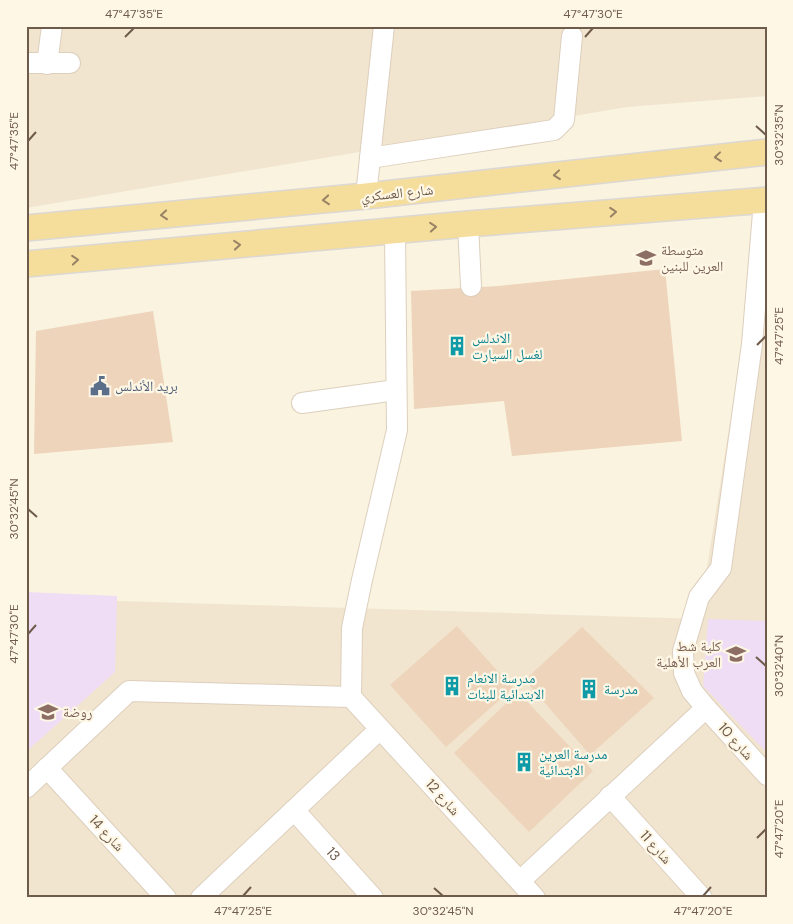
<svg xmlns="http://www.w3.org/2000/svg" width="793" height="924" viewBox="0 0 793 924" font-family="'DM Sans','Noto Naskh Arabic',sans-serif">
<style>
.residential{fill:#f1e5cf}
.education{fill:#efddf6}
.building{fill:#edd4ba}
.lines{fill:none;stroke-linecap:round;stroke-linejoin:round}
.minor-casing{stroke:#ddcfbd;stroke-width:22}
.major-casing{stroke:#dcd8d4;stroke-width:28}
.minor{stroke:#fff;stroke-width:20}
.major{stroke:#f5dd9c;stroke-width:25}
.oneway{stroke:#978263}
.ticks{fill:none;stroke:#6f5b4a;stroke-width:2}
.labels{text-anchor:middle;stroke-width:4.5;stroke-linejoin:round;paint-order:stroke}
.street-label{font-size:14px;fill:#6f5b4a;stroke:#fef7e6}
.education-label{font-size:14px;fill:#785e54;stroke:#fef7e6;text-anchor:start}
.culture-label{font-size:14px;fill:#0d838f;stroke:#fef7e6;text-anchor:start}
.service-label{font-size:14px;fill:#4e5e75;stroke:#fef7e6;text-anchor:start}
.neatline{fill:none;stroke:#6f5b4a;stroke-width:2}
.ticks-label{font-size:12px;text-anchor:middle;fill:#6f5b4a}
</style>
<rect width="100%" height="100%" fill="#faf3e0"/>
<path class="residential" d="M 26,26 L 767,26 L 767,96 L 627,107 L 26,208 Z
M 745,326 L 767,328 L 767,898 L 26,898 L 26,598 L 699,619 Z"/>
<path class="education" d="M 26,592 L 117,596 L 115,672 L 26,752 Z
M 708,619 L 767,621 L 767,753 L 703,686 Z"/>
<path class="building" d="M 665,269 L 682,441 L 512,456 L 504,401 L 414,409 L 411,291 L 499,286 Z
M 153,311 L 173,442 L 34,454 L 36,331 Z
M 457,626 L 513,688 L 446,747 L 390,685 Z
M 582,627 L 654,698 L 590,755 L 525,680 Z
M 518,692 L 593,771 L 529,832 L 454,753 Z"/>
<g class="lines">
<defs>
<g id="minor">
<path d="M 26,63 L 70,63"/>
<path d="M 47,64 L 52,26"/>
<path d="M 370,158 L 554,130 L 564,120 L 572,36"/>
<path d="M 366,196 L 384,26"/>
<path d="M 764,201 L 752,344 L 721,568 L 699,597 L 683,651 L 684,673 L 692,691 L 706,708 L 767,775"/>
<path d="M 468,224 L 471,286"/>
<path d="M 302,403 L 396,390"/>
<path d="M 351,697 L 352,628 L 362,580 L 397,430 L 395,230"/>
<path d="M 351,697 L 535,898"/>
<path d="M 47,768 L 166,898"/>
<path d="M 26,788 L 129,691 L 351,697"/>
<path d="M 610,796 L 702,898"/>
<path id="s1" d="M 294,810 L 373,898"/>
<path d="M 520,881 L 706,708"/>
<path d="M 201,898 L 380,729"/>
</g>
<path id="major" d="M 26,228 L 366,196 L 767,152
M 26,264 L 468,224 L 767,200"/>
</defs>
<use href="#minor" class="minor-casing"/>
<use href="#major" class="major-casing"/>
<use href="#minor" class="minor"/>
<use href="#major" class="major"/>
</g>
<defs><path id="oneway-chevron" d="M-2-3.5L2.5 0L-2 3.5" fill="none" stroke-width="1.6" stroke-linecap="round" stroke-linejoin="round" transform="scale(1.25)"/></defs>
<g class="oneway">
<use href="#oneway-chevron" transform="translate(718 157) rotate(174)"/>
<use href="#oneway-chevron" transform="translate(557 175) rotate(174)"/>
<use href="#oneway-chevron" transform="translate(326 200) rotate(175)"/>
<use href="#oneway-chevron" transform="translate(613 212) rotate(-4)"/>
<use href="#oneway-chevron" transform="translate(164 215) rotate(175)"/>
<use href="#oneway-chevron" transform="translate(433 227) rotate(-5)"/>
<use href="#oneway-chevron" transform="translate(237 245) rotate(-5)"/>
<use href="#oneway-chevron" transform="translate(75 260) rotate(-5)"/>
</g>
<path class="ticks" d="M 125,37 L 134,28M 585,37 L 593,28M 756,126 L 766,135M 28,141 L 36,132M 757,345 L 766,336M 28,509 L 37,517M 28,634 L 36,625M 756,657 L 766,666M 757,838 L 766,829M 434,888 L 443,896M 243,896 L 251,887M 703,896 L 711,887"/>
<defs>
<symbol id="school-bare" viewBox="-9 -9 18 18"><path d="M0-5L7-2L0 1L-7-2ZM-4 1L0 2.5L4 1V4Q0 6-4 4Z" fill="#8d6e63" stroke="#fef7e6" stroke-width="2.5" paint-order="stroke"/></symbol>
<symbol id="building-bare" viewBox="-9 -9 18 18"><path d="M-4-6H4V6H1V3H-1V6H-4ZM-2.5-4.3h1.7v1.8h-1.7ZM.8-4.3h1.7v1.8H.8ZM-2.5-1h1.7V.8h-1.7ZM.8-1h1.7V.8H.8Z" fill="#0f9aa8" stroke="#fef7e6" stroke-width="2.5" paint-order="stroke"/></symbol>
<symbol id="civic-bare" viewBox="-9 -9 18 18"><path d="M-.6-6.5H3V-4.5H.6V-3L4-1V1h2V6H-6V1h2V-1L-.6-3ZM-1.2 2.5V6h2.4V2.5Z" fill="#5c6f8a" stroke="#fef7e6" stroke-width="2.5" paint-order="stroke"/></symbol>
<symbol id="university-bare" viewBox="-9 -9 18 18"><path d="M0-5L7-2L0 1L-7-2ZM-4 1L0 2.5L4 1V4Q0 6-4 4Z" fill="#8d6e63" stroke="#fef7e6" stroke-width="2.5" paint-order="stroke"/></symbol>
</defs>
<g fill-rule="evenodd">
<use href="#school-bare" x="632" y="244" width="28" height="28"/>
<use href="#building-bare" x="443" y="332" width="28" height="28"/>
<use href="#civic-bare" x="86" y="372" width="28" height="28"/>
<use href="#university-bare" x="722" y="640" width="28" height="28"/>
<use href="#building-bare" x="438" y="672" width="28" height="28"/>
<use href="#building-bare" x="575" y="675" width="28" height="28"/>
<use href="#school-bare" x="34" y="698" width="28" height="28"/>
<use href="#building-bare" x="510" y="748" width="28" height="28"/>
</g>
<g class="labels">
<g class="street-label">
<text transform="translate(397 193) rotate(-6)" y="5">شارع العسكري</text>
<text transform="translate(736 741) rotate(48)" y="5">شارع 10</text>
<text transform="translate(443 797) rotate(48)" y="5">شارع 12</text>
<text transform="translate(107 833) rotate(47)" y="5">شارع 14</text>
<text transform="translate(656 847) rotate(48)" y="5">شارع 11</text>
<text dy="5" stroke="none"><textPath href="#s1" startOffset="59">13</textPath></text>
</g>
<g class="education-label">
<text x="661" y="255">متوسطة<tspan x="661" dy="16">العرين للبنين</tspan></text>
<text x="721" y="651" text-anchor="end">كلية شط<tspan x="721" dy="16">العرب الأهلية</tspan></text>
<text x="63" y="717">روضة</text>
</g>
<g class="culture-label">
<text x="472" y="343">الاندلس<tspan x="472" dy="16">لغسل السيارت</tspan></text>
<text x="467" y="683">مدرسة الانعام<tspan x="467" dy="16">الابتدائية للبنات</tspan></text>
<text x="604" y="694">مدرسة</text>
<text x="539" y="759">مدرسة العرين<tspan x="539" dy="16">الابتدائية</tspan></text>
</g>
<g class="service-label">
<text x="115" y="391">بريد الأندلس</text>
</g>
</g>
<rect width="793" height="924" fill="none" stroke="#fef7e6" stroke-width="55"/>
<rect x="28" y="28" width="738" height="868" class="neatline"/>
<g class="ticks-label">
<text x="134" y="18">47°47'35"E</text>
<text x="593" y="18">47°47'30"E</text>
<text transform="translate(779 135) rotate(-90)" y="4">30°32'35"N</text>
<text transform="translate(14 141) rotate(-90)" y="4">47°47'35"E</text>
<text transform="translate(779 336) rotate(-90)" y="4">47°47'25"E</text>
<text transform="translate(14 509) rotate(-90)" y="4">30°32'45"N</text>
<text transform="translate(14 634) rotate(-90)" y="4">47°47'30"E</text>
<text transform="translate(779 666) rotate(-90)" y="4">30°32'40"N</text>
<text transform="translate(779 829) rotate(-90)" y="4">47°47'20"E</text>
<text x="243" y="915">47°47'25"E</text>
<text x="443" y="915">30°32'45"N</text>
<text x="703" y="915">47°47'20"E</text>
</g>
</svg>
